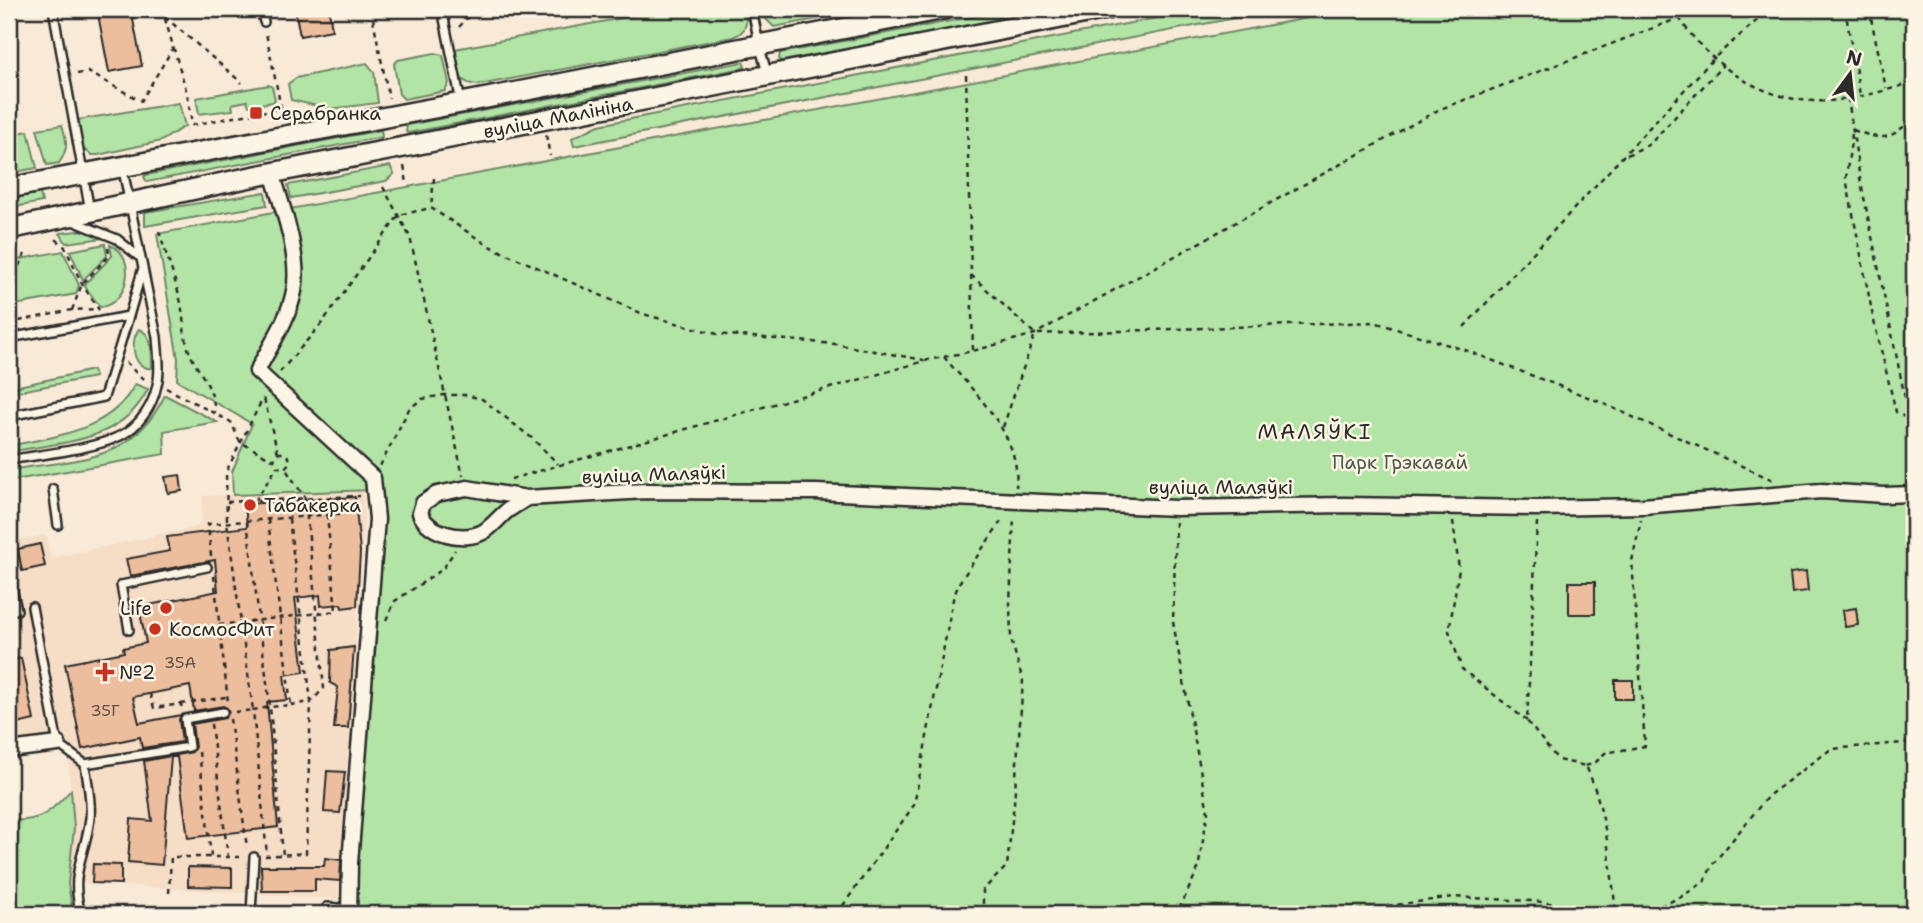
<svg xmlns="http://www.w3.org/2000/svg" width="1923" height="923" viewBox="0 0 1923 923" font-family="'Shantell Sans',sans-serif">
<style>
.built{fill:#f5ddc6}
.green{fill:#b2e4a5;stroke:#6e8868;stroke-width:2}
.building{fill:#edbe9d;stroke:#2b2b2b;stroke-width:2}
.lines{fill:none;stroke-linecap:round;stroke-linejoin:round}
.lane-casing{stroke:#2b2b2b;stroke-width:12}
.street-casing{stroke:#2b2b2b;stroke-width:19}
.secondary-casing{stroke:#2b2b2b;stroke-width:24}
.path{stroke:#2b2b2b;stroke-width:2.5;stroke-dasharray:5 5;stroke-linecap:butt}
.lane{stroke:#fcf5e5;stroke-width:7}
.street{stroke:#fcf5e5;stroke-width:14}
.secondary{stroke:#fcf5e5;stroke-width:19}
.poi-dot{fill:#c8321e;stroke:#fcf5e5;stroke-width:2.5}
.labels{text-anchor:middle;stroke-width:5;stroke-linejoin:round;paint-order:stroke}
.number-label{font-size:16px;fill:#5c5048}
.poi-label{font-size:19px;fill:#2b2b2b;stroke:#fcf5e5;text-anchor:start}
.street-label{font-size:19px;fill:#2b2b2b;stroke:#fcf5e5}
.park-label{font-size:19px;fill:#4d594a;stroke:#fcf5e5}
.neighbourhood-label{font-size:21px;letter-spacing:2px;fill:#2b2b2b;stroke:#fcf5e5}
</style>
<rect width="100%" height="100%" fill="#f9ead7"/>
<filter id="ink" filterUnits="userSpaceOnUse"><feTurbulence type="fractalNoise" baseFrequency=".0143" numOctaves="2"/><feDisplacementMap in="SourceGraphic" scale="14" xChannelSelector="R" yChannelSelector="G"/><feConvolveMatrix kernelMatrix="1 2 1 2 8 2 1 2 1" color-interpolation-filters="sRGB"/></filter>
<g filter="url(#ink)">
<path class="built" d="M 363,490 L 364,515 L 338,899 L 68,882 L 74,828 L 66,734 L 9,740 L 9,542 L 46,535 L 51,558 L 201,526 L 203,496 Z"/>
<path class="green" d="M 671,9 L 745,9 C 747,23 748,31 733,37 L 479,85 C 458,84 456,72 452,54 L 455,49 Z
M 763,9 L 871,9 L 774,27 L 764,17 Z
M 1015,9 L 1057,9 L 782,61 L 779,59 L 780,53 Z
M 1204,9 L 1281,9 L 574,146 L 572,138 L 599,125 Z
M 1356,9 L 1914,9 L 1914,914 L 350,914 L 373,490 L 233,495 L 232,472 L 252,424 L 177,380 L 178,359 L 157,234 Z
M 435,53 L 443,55 L 449,83 L 445,91 L 404,99 L 399,94 L 394,64 L 398,60 Z
M 743,62 L 745,66 L 743,68 L 408,133 L 406,132 L 407,125 Z
M 367,63 L 374,72 L 378,103 L 330,109 L 291,100 L 288,84 L 296,78 Z
M 269,85 L 272,87 L 275,99 L 273,102 L 249,106 L 247,101 L 232,104 L 233,110 L 199,114 L 196,98 Z
M 179,103 L 185,126 L 161,141 L 98,155 L 92,155 L 82,148 L 77,120 Z
M 62,125 C 67,141 69,149 59,163 L 47,165 L 37,129 Z
M 381,130 L 382,137 L 147,182 L 144,177 L 146,175 Z
M 28,131 L 37,168 L 9,173 L 9,135 Z
M 390,166 L 394,174 L 386,181 L 291,198 L 288,185 Z
M 265,192 L 267,205 L 145,226 L 145,212 Z
M 40,193 L 42,202 L 9,208 L 9,199 Z
M 86,230 L 104,238 L 66,243 L 60,233 Z
M 105,244 L 107,256 L 83,280 L 70,251 Z
M 110,245 C 138,255 129,305 100,307 L 84,285 L 112,256 Z
M 63,251 L 79,285 L 76,294 L 9,306 L 9,261 Z
M 139,329 C 153,334 152,354 152,368 C 133,371 129,341 139,329 Z
M 93,370 L 95,377 L 9,393 L 9,388 Z
M 135,384 L 148,389 C 122,443 61,442 9,452 L 9,446 C 56,436 111,431 135,384 Z
M 165,395 L 217,422 L 164,431 L 165,454 L 9,481 L 9,470 C 76,459 132,464 165,395 Z
M 71,790 L 74,828 L 68,884 L 73,914 L 9,914 L 9,820 C 41,823 50,812 71,790 Z"/>
<path class="building" d="M 97,9 L 131,9 L 142,66 L 109,72 Z
M 295,9 L 329,9 L 332,30 L 300,36 Z
M 180,475 L 182,491 L 168,493 L 165,477 Z
M 355,497 L 360,552 L 357,606 L 342,608 L 341,604 L 321,606 L 320,595 L 295,598 L 304,672 L 284,675 L 287,700 L 267,702 L 278,827 L 188,838 L 177,757 L 171,757 L 162,865 L 128,862 L 131,819 L 152,821 L 144,761 L 192,752 L 195,747 L 192,724 L 225,718 L 229,712 L 227,708 L 223,706 L 194,711 L 190,686 L 133,697 L 139,723 L 181,715 L 179,720 L 182,742 L 142,748 L 140,737 L 82,749 L 65,664 L 124,652 L 123,648 L 146,643 L 139,607 L 218,591 L 215,560 L 130,576 L 126,559 L 170,551 L 167,537 L 247,527 L 245,504 Z
M 40,544 L 45,566 L 22,571 L 18,549 Z
M 1806,571 L 1808,591 L 1792,593 L 1790,573 Z
M 1569,582 L 1595,582 L 1595,614 L 1569,614 Z
M 1856,608 L 1858,625 L 1845,627 L 1843,610 Z
M 354,647 L 348,728 L 334,728 L 338,687 L 330,683 L 331,650 Z
M 21,658 L 34,720 L 9,726 L 9,661 Z
M 1615,680 L 1633,680 L 1633,699 L 1615,699 Z
M 327,771 L 345,772 L 340,813 L 324,812 Z
M 325,858 L 341,860 L 340,881 L 315,879 L 315,891 L 262,891 L 261,866 L 324,866 Z
M 93,864 L 121,865 L 121,884 L 92,883 Z
M 188,867 L 232,868 L 232,887 L 188,886 Z"/>
<g class="lines">
<defs>
<path id="lane" d="M 53,9 L 90,211
M 261,9 L 264,22
M 442,9 L 461,102
M 752,9 L 759,44 L 767,73
M 73,221 L 117,239 L 138,256
M 9,338 L 129,316 L 142,271
M 9,416 L 104,397 L 129,316
M 9,460 C 41,454 91,450 120,436 C 139,427 153,406 157,385 C 161,370 158,352 157,337 L 123,170
M 53,489 L 58,525
M 9,574 L 17,610
M 32,607 L 58,744 L 85,764 L 189,747 L 185,719 L 223,712
M 129,630 L 121,585 L 207,567
M 327,907 L 349,909
M 81,914 C 69,872 85,858 90,818 C 92,801 87,781 85,764
M 251,914 L 254,857"/>
<path id="street" d="M 272,173 C 282,206 301,257 294,291 C 289,319 270,346 257,371 L 373,478 L 377,519 L 350,863 L 349,914
M 527,498 C 521,502 514,506 508,510 C 499,517 492,527 483,532 C 463,542 428,534 420,513 L 423,503 L 437,494 L 467,488 L 527,498 L 646,491 L 816,492 L 1176,508 L 1344,505 L 1538,508 L 1643,506 L 1821,491 L 1884,495 L 1914,494
M 9,750 L 58,744"/>
<path id="secondary" d="M 9,188 L 461,103 L 944,9
M 9,229 L 251,177 L 1107,9"/>
</defs>
<use href="#lane" class="lane-casing"/>
<use href="#street" class="street-casing"/>
<use href="#secondary" class="secondary-casing"/>
<path class="path" d="M 162,9 L 187,93 L 192,125 L 281,108 L 266,33
M 371,9 L 389,98
M 564,9 L 566,20
M 1674,9 C 1701,58 1756,99 1813,101 C 1843,103 1885,91 1914,82
M 1845,9 L 1860,95
M 1869,9 L 1886,88
M 165,17 L 242,83
M 459,27 L 474,11 L 493,9
M 77,74 L 88,72 L 141,101 L 173,48
M 966,75 L 973,351
M 1910,83 L 1914,108
M 1848,98 L 1859,173 L 1914,442
M 1853,130 C 1884,141 1891,141 1914,116
M 1852,134 L 1846,178 L 1873,317 L 1896,412 L 1908,419
M 546,135 L 550,156
M 1627,155 L 1650,144 L 1723,65
M 404,166 L 407,183
M 434,178 L 431,208 L 489,246 L 643,314 L 717,334 L 835,344 L 924,360
M 383,187 L 410,237 L 463,476
M 159,231 C 166,254 174,276 180,299 C 184,315 183,333 188,348 C 197,374 213,382 215,413
M 56,239 L 65,247 L 82,284 L 99,310
M 971,275 L 1035,334 L 1374,322 L 1465,350 L 1593,399 L 1773,480
M 9,284 L 25,254
M 72,310 L 82,284 L 109,256 L 108,246
M 9,323 L 72,310 L 98,309
M 1464,327 L 1714,58 L 1770,9
M 944,357 C 975,394 1022,435 1016,487
M 126,362 L 139,376 L 147,380
M 280,372 L 322,323 L 399,215 L 431,208
M 166,388 L 231,422 L 240,442 L 274,460 L 277,467 L 285,468 L 290,462 L 289,457 L 283,453 L 278,453 L 274,460
M 264,399 L 278,453
M 1003,427 L 1035,334
M 380,466 L 409,409 L 422,399 L 444,395 L 466,395 L 482,399 L 533,439 L 558,464
M 511,479 L 928,360 L 973,351 L 1035,334 L 1438,110 L 1703,9
M 255,501 L 277,467
M 227,502 L 360,496
M 289,519 L 311,702 L 291,705
M 268,520 L 291,705 L 270,707 L 283,855
M 247,521 L 270,707 L 253,710 L 267,855
M 1453,521 L 1459,569 L 1449,631 L 1462,669 L 1527,721
M 1176,522 L 1173,622 L 1208,812 L 1198,869 L 1177,914
M 1537,522 L 1527,721 L 1558,760 L 1586,766 C 1607,813 1610,862 1616,913
M 211,556 L 208,524 L 362,512
M 214,576 L 228,702
M 386,620 L 395,601 L 443,569 L 455,550
M 219,625 L 336,611 L 327,515
M 150,694 L 154,708 L 181,704 L 182,709
M 181,704 L 226,697
M 235,712 L 253,710 L 227,522 L 226,472 L 263,398
M 230,719 L 247,848
M 211,724 L 228,857
M 199,752 L 211,856
M 1586,766 L 1596,762 L 1605,753 L 1645,746 L 1632,561 L 1641,520
M 265,856 L 306,853 L 311,702 L 324,688 L 305,498 L 285,468
M 169,893 L 171,857 L 244,857
M 837,914 L 914,805 L 953,599 L 959,583 L 1004,517
M 983,914 L 983,890 L 1007,866 L 1014,803 L 1023,681 L 1011,639 L 1010,603 L 1014,517
M 1328,914 L 1454,897 L 1534,901 L 1627,914
M 1642,914 L 1681,897 L 1704,882 L 1713,864 L 1768,796 L 1831,749 L 1914,742
M 1652,914 L 1708,909 L 1731,914
M 1831,914 L 1840,911 L 1885,914
M 1913,914 L 1914,914"/>
<use href="#lane" class="lane"/>
<use href="#street" class="street"/>
<use href="#secondary" class="secondary"/>
</g>
</g>
<g class="poi-dot">
<rect x="249" y="106" width="14" height="14" rx="3.5"/>
<circle cx="250" cy="505" r="7"/>
<circle cx="166" cy="608" r="7"/>
<circle cx="155" cy="629" r="7"/>
<path d="M101.5 661.5h7v7h7v7h-7v7h-7v-7h-7v-7h7z"/>
</g>
<g class="labels">
<g class="number-label">
<text x="180" y="668">35А</text>
<text x="105" y="716">35Г</text>
</g>
<g class="poi-label">
<text x="270" y="120">Серабранка</text>
<text x="264" y="512">Табакерка</text>
<text x="152" y="615" text-anchor="end">Life</text>
<text x="169" y="636">КосмосФит</text>
<text x="119" y="679">№2</text>
</g>
<g class="street-label">
<text transform="translate(558 117) rotate(-11)" y="7">вуліца Малініна</text>
<text transform="translate(654 474) rotate(-2)" y="7">вуліца Маляўкі</text>
<text x="1221" y="494">вуліца Маляўкі</text>
</g>
<g class="park-label">
<text x="1400" y="469">Парк Грэкавай</text>
</g>
<g class="neighbourhood-label">
<text x="1315" y="439">МАЛЯЎКІ</text>
</g>
</g>
<rect width="1923" height="923" fill="none" stroke="#fcf5e5" stroke-width="35"/>
<rect x="18" y="18" width="1888" height="888" fill="none" stroke="#2b2b2b" stroke-width="2.5" filter="url(#ink)"/>
<g transform="translate(1850 74) rotate(15)" stroke="#fcf5e5" stroke-width="5" paint-order="stroke">
<path d="M0-5L12 26L0 18L-12 26Z" fill="#2b2b2b"/>
<text y="-10" font-size="19" font-weight="bold" text-anchor="middle" fill="#2b2b2b">N</text>
</g>
</svg>
